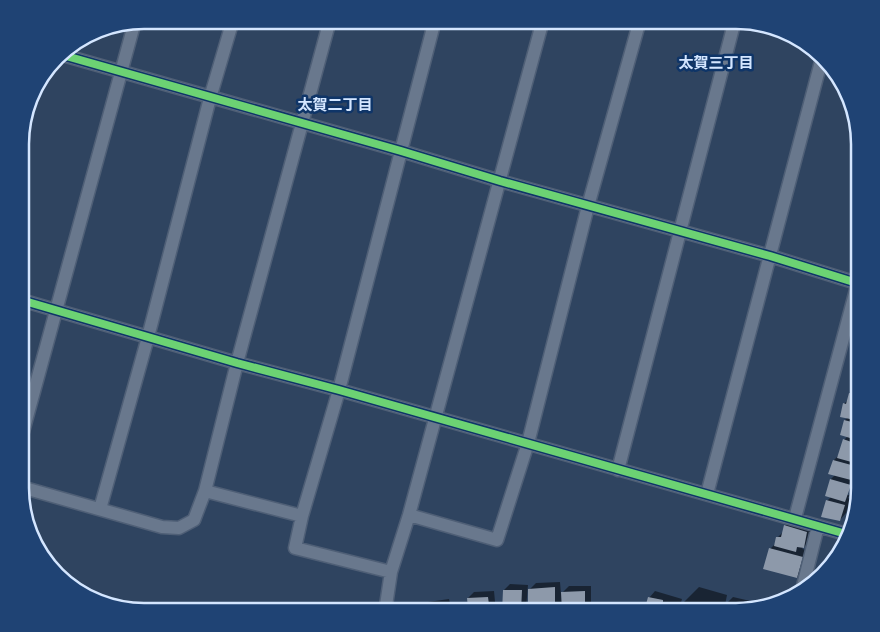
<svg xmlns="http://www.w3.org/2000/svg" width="880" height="632" viewBox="0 0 880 632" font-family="'Crimson Pro','Noto Sans JP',serif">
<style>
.shadow{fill:#0007;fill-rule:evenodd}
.building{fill:#8d99aa}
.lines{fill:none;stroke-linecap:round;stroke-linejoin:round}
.street-casing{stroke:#4f5f76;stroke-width:15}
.street{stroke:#69788d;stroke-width:12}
.cycleway-casing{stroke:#0f3568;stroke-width:11}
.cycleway{stroke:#6cd273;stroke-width:8}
.labels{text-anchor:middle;stroke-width:5;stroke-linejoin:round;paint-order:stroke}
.neighbourhood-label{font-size:15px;font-weight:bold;fill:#d4e6ff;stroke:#0f3568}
.rim{fill:none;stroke:#d4e6ff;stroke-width:2.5}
</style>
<rect width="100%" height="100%" fill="#2f4460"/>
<path class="shadow" d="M 860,373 L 860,457 L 858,459 L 860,459 L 860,462 L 856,473 L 852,478 L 856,479 L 851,494 L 848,498 L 850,499 L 846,513 L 840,520 L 827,501 L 831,497 L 831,479 L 835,475 L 834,460 L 840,454 L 844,440 L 848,436 L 845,420 L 848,417 L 844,404 L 848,400 L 850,394 L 856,388 ZM 851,479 L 854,480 L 849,495 L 846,495 Z
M 791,519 L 813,526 L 810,541 L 802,549 L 808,550 L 803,571 L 797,577 L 764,568 L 771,548 L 777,542 L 778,537 L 784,531 L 785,526 Z
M 560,582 L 561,594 L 569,586 L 591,586 L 591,608 L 587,612 L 563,612 L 563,609 L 560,612 L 547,612 L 547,607 L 528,591 L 536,583 Z
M 510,584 L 528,585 L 526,609 L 523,612 L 503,612 L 504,590 Z
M 699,587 L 727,595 L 725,605 L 733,597 L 759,603 L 763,599 L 779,602 L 737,612 L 645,612 L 649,598 L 655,591 L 682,599 L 680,606 Z
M 494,591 L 496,612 L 467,612 L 466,609 L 469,607 L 468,598 L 474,592 Z
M 449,599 L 452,612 L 404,612 L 411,604 L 423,602 L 424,607 L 428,602 Z"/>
<path class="building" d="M 859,371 L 860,371 L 860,389 L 855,387 Z
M 858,392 L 860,392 L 860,421 L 840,417 L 843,403 L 846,404 L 849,393 L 858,395 Z
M 844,420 L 860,424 L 860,441 L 840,435 Z
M 843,439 L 860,445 L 855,463 L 837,458 Z
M 833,460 L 855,466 L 851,480 L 828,474 Z
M 830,479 L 851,485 L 845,502 L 825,496 Z
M 826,500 L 845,505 L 840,521 L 821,517 Z
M 784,525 L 807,532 L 804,548 L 797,547 L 796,552 L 774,546 L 776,537 L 781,537 Z
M 838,544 L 841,545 L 837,558 L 835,557 Z
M 769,548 L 803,557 L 797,578 L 763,569 Z
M 555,587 L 555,606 L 557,605 L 557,612 L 545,612 L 545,608 L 528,609 L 528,589 Z
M 503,590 L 522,590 L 521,612 L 502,612 Z
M 585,591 L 585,612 L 562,612 L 561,592 Z
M 488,597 L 490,612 L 465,612 L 465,609 L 468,608 L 467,598 Z
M 648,597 L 663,600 L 663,603 L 677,605 L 675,612 L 644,612 Z
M 443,604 L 445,612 L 421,612 L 420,608 Z
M 680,604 L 706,611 L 706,612 L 678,612 Z
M 417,608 L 418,612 L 403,612 L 403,610 Z"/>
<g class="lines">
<defs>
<path id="street" d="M 59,54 L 401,151 L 500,181 L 770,256 L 860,284
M 21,300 L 237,363 L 339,390 L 846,534
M 21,439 L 135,21
M 618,470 L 735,20
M 21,487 L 162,527 L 179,528 L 194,520 L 205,491 L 237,363 L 330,20
M 205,491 L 302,516
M 707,494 L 822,58
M 100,509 L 148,337 L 210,98 L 233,20
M 409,515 L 497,540 L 528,443 L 588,206 L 640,20
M 795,518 L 860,275
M 391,572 L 295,548 L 302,516 L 339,390 L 435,20
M 802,590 L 818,526
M 369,612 L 384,608
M 385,612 L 391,572 L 409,515 L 543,20"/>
</defs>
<use href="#street" class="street-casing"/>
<use href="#street" class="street"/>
<defs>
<path id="cycleway" d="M 59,54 L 401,151 L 500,181 L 770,256 L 860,284
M 21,300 L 237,363 L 339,390 L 846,534"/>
</defs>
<use href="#cycleway" class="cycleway-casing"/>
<use href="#cycleway" class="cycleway"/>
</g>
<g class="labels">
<g class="neighbourhood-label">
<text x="716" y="68">太賀三丁目</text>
<text x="335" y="110">太賀二丁目</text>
</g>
</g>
<path d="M0 0H880V632H0ZM144 29H736A115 115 0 0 1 851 144V488A115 115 0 0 1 736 603H144A115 115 0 0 1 29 488V144A115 115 0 0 1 144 29Z" fill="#1f4374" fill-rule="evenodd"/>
<path class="rim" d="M144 29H736A115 115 0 0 1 851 144V488A115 115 0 0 1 736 603H144A115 115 0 0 1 29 488V144A115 115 0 0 1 144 29Z"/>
</svg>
